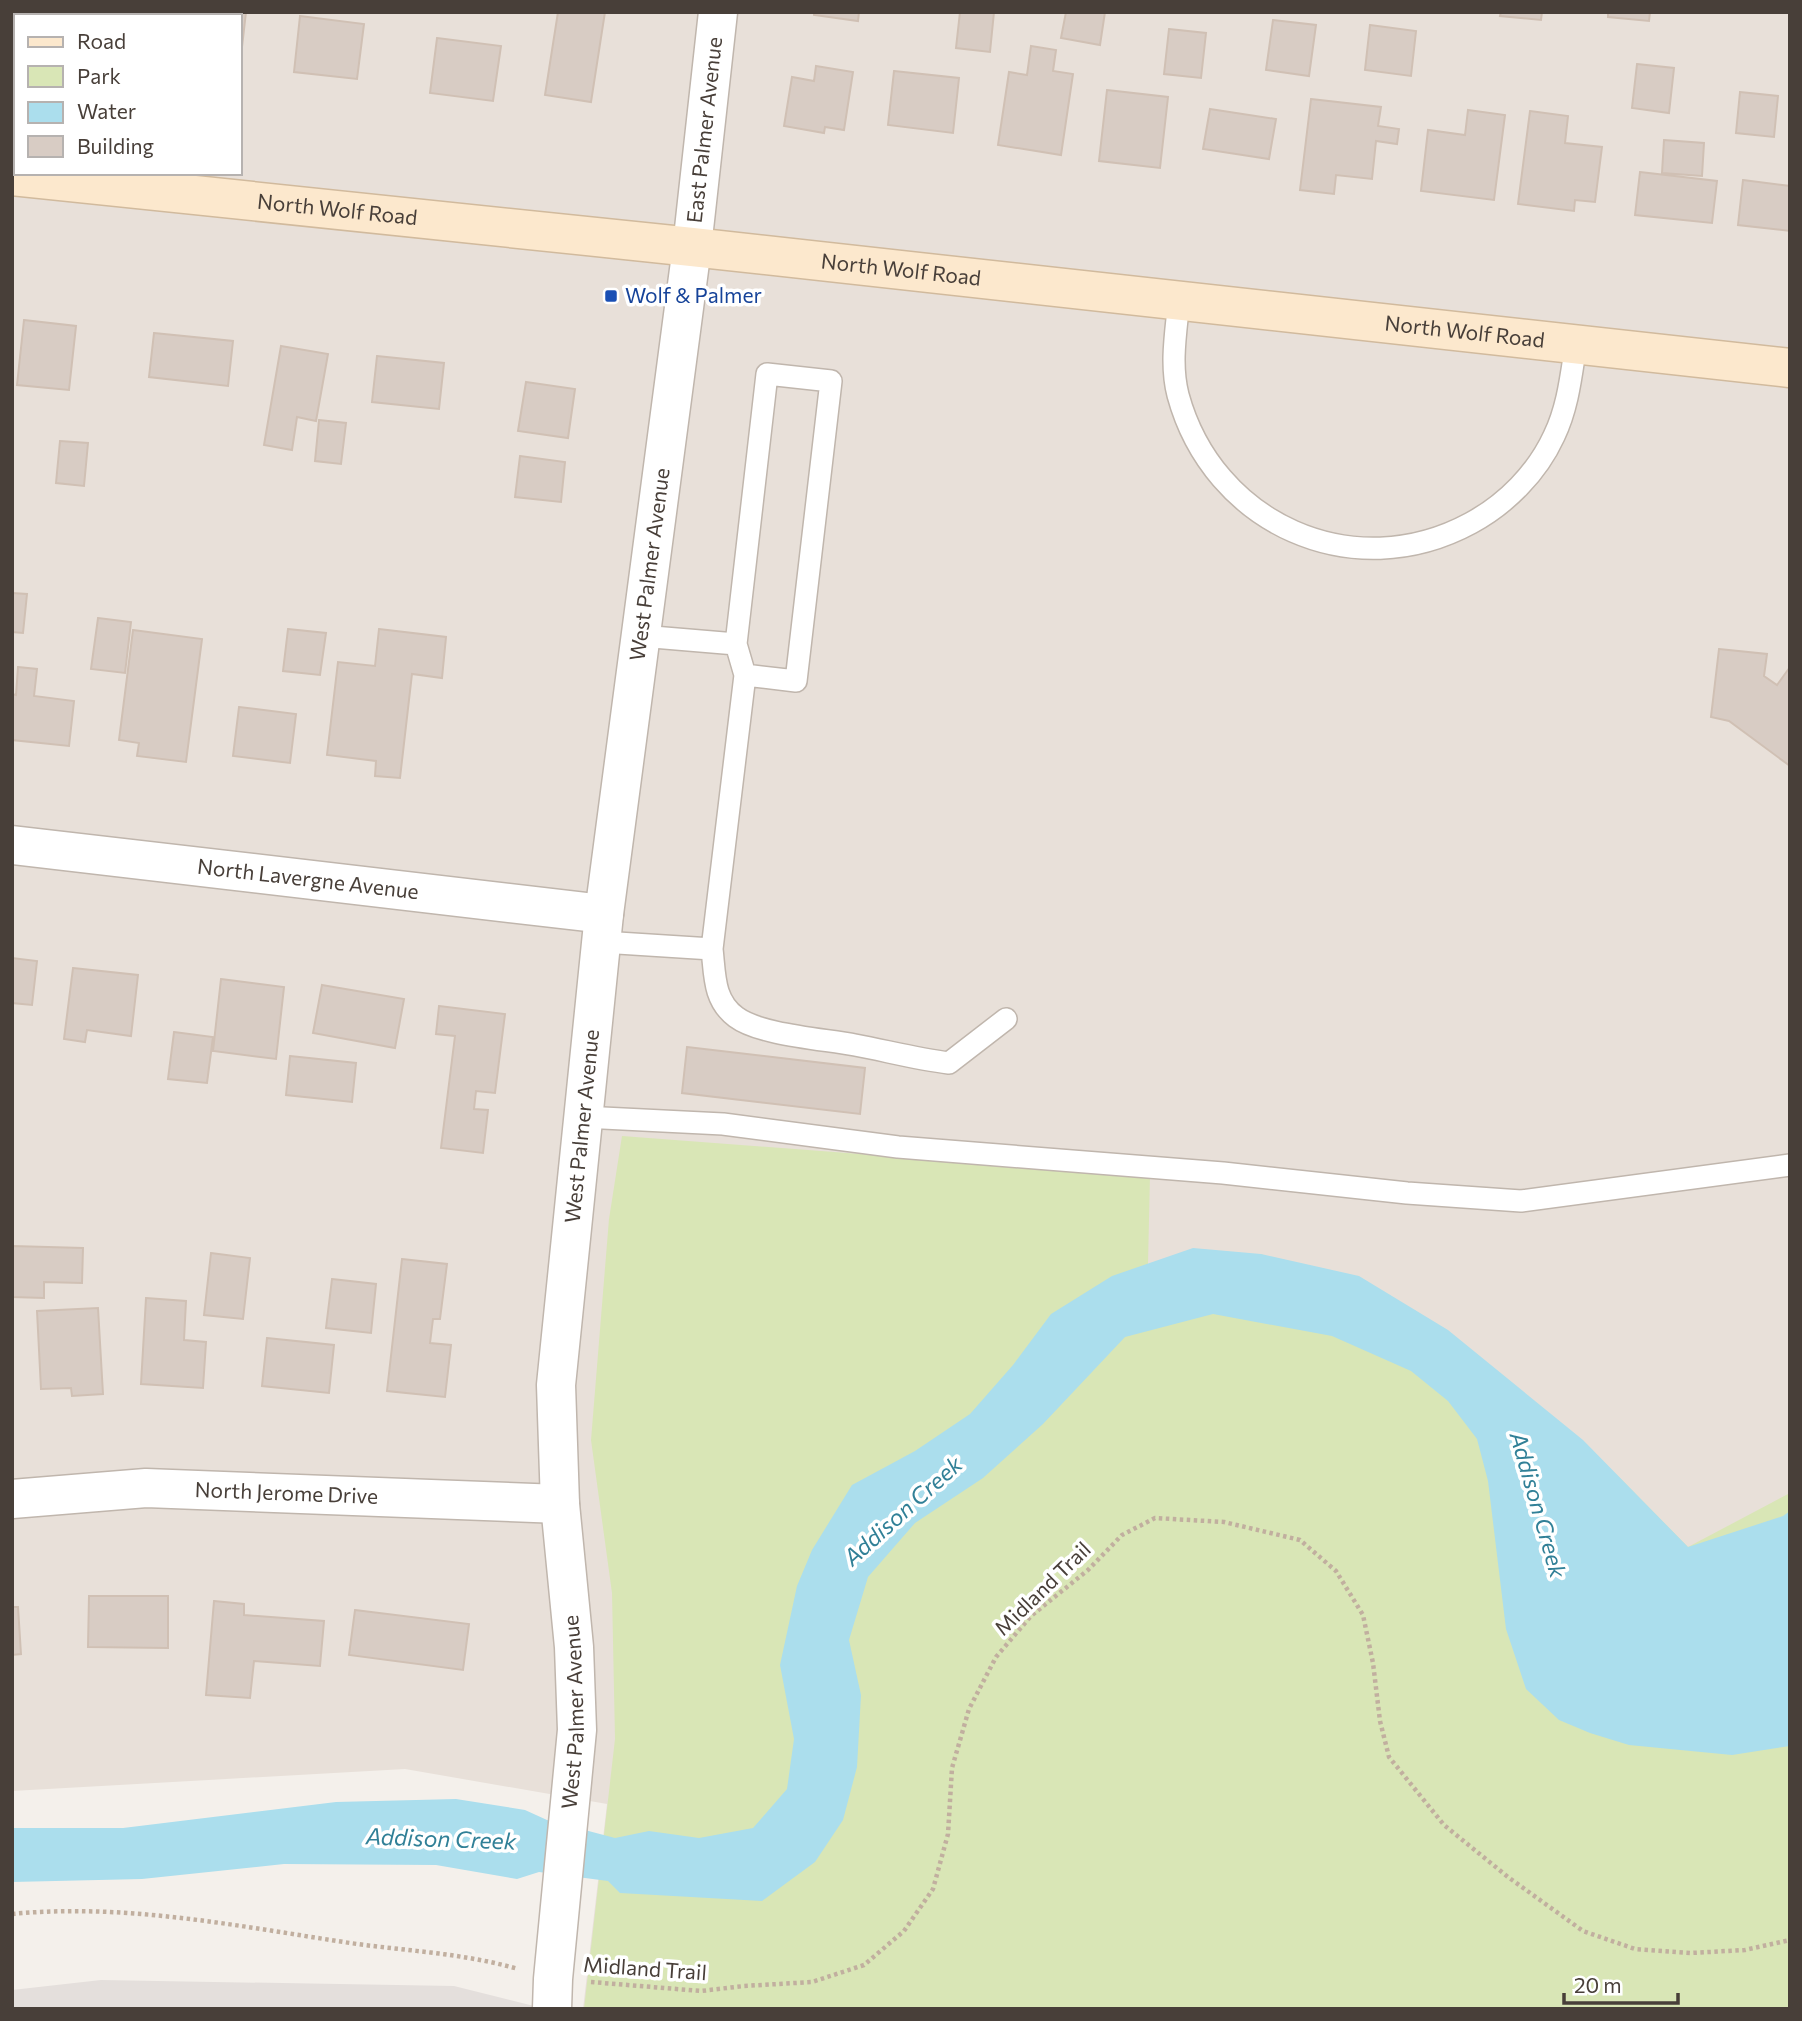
<svg xmlns="http://www.w3.org/2000/svg" width="1802" height="2021" viewBox="0 0 1802 2021" font-family="Commissioner,sans-serif">
<style>
.residential{fill:#e8e0d9;fill-rule:evenodd}
.industrial{fill:#e4dfdc}
.green{fill:#d9e6b6}
.water{fill:#abdeed}
.building{fill:#d8ccc4;stroke:#d0c0b4;stroke-width:2}
.lines{fill:none;stroke-linecap:round;stroke-linejoin:round}
.lane-casing{stroke:#c0b6ad;stroke-width:24}
.street-casing{stroke:#c0b6ad;stroke-width:41}
.secondary-casing{stroke:#d1ba9d;stroke-width:41}
.path{stroke:#c1af9f;stroke-width:4.5;stroke-dasharray:3.5 3.5;stroke-linecap:butt}
.lane{stroke:#fff;stroke-width:21}
.street{stroke:#fff;stroke-width:38}
.secondary{stroke:#fce8cd;stroke-width:38}
.transit-dot{fill:#1a4fb4;stroke:#fff;stroke-width:2.5}
.labels{text-anchor:middle;stroke-width:7;stroke-linejoin:round;paint-order:stroke}
.street-label{font-size:21px;fill:#483f39;stroke:#fff}
.transit-label{font-size:21px;fill:#164399;stroke:#fff;text-anchor:start}
.water-label{font-size:23px;font-style:italic;fill:#318097;stroke:#fff}
</style>
<rect width="100%" height="100%" fill="#f4f0eb"/>
<path class="residential" d="M 12,12 L 1790,12 L 1790,2009 L 583,2009 L 607,1804 L 405,1769 L 12,1791 ZM 16,16 L 240,16 L 240,173 L 16,173 Z"/>
<path class="industrial" d="M 101,1980 L 454,1986 L 546,2009 L 12,2009 L 12,1990 Z"/>
<path class="green" d="M 622,1136 L 1150,1176 L 1148,1264 L 1261,1254 L 1416,1311 L 1618,1476 L 1688,1547 L 1790,1493 L 1790,2009 L 584,2009 L 615,1739 L 612,1593 L 591,1440 L 609,1219 Z"/>
<path class="water" d="M 1193,1248 L 1261,1254 L 1359,1276 L 1448,1330 L 1583,1440 L 1688,1547 L 1783,1516 L 1790,1511 L 1790,1746 L 1732,1755 L 1629,1745 L 1590,1733 L 1559,1720 L 1526,1689 L 1506,1629 L 1488,1481 L 1477,1439 L 1448,1401 L 1411,1371 L 1332,1336 L 1213,1314 L 1125,1337 L 1043,1424 L 983,1478 L 915,1523 L 868,1577 L 849,1640 L 861,1695 L 857,1767 L 843,1820 L 815,1862 L 762,1901 L 620,1893 L 608,1881 L 539,1872 L 517,1879 L 436,1865 L 284,1864 L 142,1879 L 12,1882 L 12,1828 L 123,1828 L 336,1802 L 456,1799 L 525,1810 L 547,1820 L 615,1838 L 649,1831 L 699,1838 L 753,1828 L 787,1789 L 794,1739 L 780,1665 L 797,1586 L 812,1550 L 852,1485 L 915,1451 L 970,1414 L 1013,1365 L 1051,1314 L 1112,1276 Z"/>
<path class="building" d="M 12,12 L 29,12 L 29,16 L 16,16 L 16,40 L 12,39 Z
M 83,12 L 147,12 L 147,16 L 83,16 Z
M 182,12 L 246,12 L 242,47 L 240,47 L 240,16 L 181,16 Z
M 558,12 L 605,12 L 591,102 L 545,95 Z
M 814,12 L 859,12 L 858,21 L 814,15 Z
M 960,12 L 994,12 L 990,52 L 956,48 Z
M 1066,12 L 1105,12 L 1100,45 L 1061,38 Z
M 1501,12 L 1542,12 L 1541,20 L 1500,16 Z
M 1608,12 L 1650,12 L 1649,21 L 1608,17 Z
M 300,16 L 364,24 L 357,79 L 294,72 Z
M 1273,20 L 1316,25 L 1309,76 L 1266,70 Z
M 1370,25 L 1416,31 L 1411,76 L 1365,70 Z
M 1169,29 L 1206,33 L 1201,78 L 1164,74 Z
M 437,38 L 501,46 L 493,101 L 430,93 Z
M 1031,46 L 1056,50 L 1053,71 L 1073,74 L 1061,155 L 998,145 L 1009,72 L 1027,75 Z
M 1637,64 L 1674,68 L 1669,113 L 1632,108 Z
M 816,66 L 853,72 L 844,130 L 825,127 L 824,133 L 784,126 L 792,77 L 814,81 Z
M 894,71 L 959,78 L 953,133 L 888,125 Z
M 1107,90 L 1168,97 L 1160,168 L 1099,161 Z
M 1740,92 L 1778,96 L 1774,137 L 1736,133 Z
M 1311,99 L 1381,107 L 1378,126 L 1399,129 L 1397,144 L 1376,141 L 1372,179 L 1336,175 L 1334,194 L 1300,190 Z
M 1210,109 L 1276,119 L 1269,159 L 1203,149 Z
M 1468,110 L 1505,115 L 1494,200 L 1421,191 L 1428,130 L 1465,135 Z
M 1530,111 L 1568,116 L 1565,143 L 1602,147 L 1595,202 L 1575,200 L 1574,211 L 1518,204 Z
M 1664,140 L 1704,143 L 1702,176 L 1662,173 Z
M 1640,172 L 1717,181 L 1712,223 L 1635,215 Z
M 1743,180 L 1790,186 L 1790,231 L 1738,225 Z
M 24,320 L 76,326 L 69,390 L 17,385 Z
M 154,333 L 233,341 L 228,386 L 149,377 Z
M 281,346 L 328,354 L 316,421 L 297,417 L 292,450 L 264,445 Z
M 377,356 L 444,363 L 439,409 L 372,402 Z
M 526,382 L 575,389 L 568,438 L 518,431 Z
M 319,420 L 346,423 L 341,464 L 315,461 Z
M 60,441 L 88,443 L 84,486 L 56,483 Z
M 520,456 L 565,462 L 561,502 L 515,497 Z
M 12,593 L 27,594 L 23,633 L 12,632 Z
M 98,618 L 131,622 L 125,673 L 91,669 Z
M 288,629 L 326,633 L 320,675 L 283,671 Z
M 379,629 L 446,637 L 442,678 L 412,674 L 400,778 L 375,776 L 376,761 L 327,755 L 338,662 L 375,666 Z
M 133,630 L 202,639 L 186,762 L 137,756 L 139,743 L 119,740 Z
M 1719,649 L 1767,654 L 1764,676 L 1777,685 L 1790,667 L 1790,766 L 1729,721 L 1711,717 Z
M 18,667 L 37,669 L 34,696 L 74,701 L 69,746 L 12,740 L 12,694 L 16,695 Z
M 239,707 L 296,714 L 290,763 L 233,756 Z
M 12,958 L 37,961 L 32,1005 L 12,1003 Z
M 73,968 L 138,975 L 131,1036 L 87,1030 L 85,1042 L 64,1039 Z
M 221,979 L 284,987 L 276,1059 L 213,1051 Z
M 322,985 L 404,999 L 395,1048 L 313,1033 Z
M 439,1006 L 505,1014 L 495,1093 L 476,1091 L 474,1109 L 488,1110 L 483,1153 L 441,1148 L 455,1036 L 436,1034 Z
M 174,1032 L 213,1037 L 207,1083 L 168,1079 Z
M 687,1047 L 865,1068 L 860,1114 L 682,1093 Z
M 290,1056 L 356,1063 L 352,1102 L 286,1095 Z
M 12,1246 L 83,1248 L 82,1283 L 44,1282 L 44,1298 L 12,1297 Z
M 211,1253 L 250,1258 L 243,1319 L 204,1315 Z
M 402,1259 L 447,1264 L 440,1319 L 433,1319 L 430,1343 L 451,1345 L 445,1397 L 387,1391 Z
M 332,1279 L 376,1284 L 371,1333 L 326,1328 Z
M 146,1298 L 186,1301 L 184,1340 L 206,1342 L 203,1388 L 141,1384 Z
M 98,1308 L 103,1394 L 72,1396 L 71,1388 L 41,1389 L 37,1311 Z
M 267,1338 L 334,1345 L 329,1393 L 262,1386 Z
M 89,1596 L 168,1596 L 168,1648 L 88,1647 Z
M 214,1601 L 244,1604 L 244,1615 L 324,1621 L 320,1666 L 254,1661 L 250,1698 L 206,1695 Z
M 12,1607 L 18,1607 L 21,1654 L 12,1655 Z
M 355,1610 L 469,1624 L 463,1670 L 349,1655 Z"/>
<g class="lines">
<defs>
<path id="lane" d="M 1179,300 C 1176,332 1170,364 1178,395 C 1213,524 1353,587 1471,523 C 1506,504 1537,473 1554,436 C 1568,407 1571,376 1576,344
M 641,636 L 736,644
M 602,942 L 712,949 L 745,675 L 736,644 L 767,374 L 831,381 L 796,681 L 745,675
M 712,949 C 715,974 713,1000 736,1017 C 760,1035 823,1039 855,1045 C 887,1051 917,1059 949,1063 L 1006,1019
M 583,1117 L 723,1124 L 898,1147 L 1223,1173 L 1407,1193 L 1521,1201 L 1790,1165"/>
<g id="street">
<path id="s1" d="M 12,845 L 604,914"/>
<path id="s2" d="M 12,1499 L 146,1488 L 560,1504"/>
<path id="s3" d="M 552,2009 L 553,1979 L 577,1730 L 574,1647 L 560,1504 L 556,1385 L 604,914 L 692,247 L 718,12"/>
</g>
<g id="secondary">
<path id="s4" d="M 12,176 L 692,247 L 1790,368"/>
</g>
</defs>
<use href="#lane" class="lane-casing"/>
<use href="#street" class="street-casing"/>
<use href="#secondary" class="secondary-casing"/>
<path class="path" d="M 12,1914 C 125,1903 238,1926 350,1943 C 406,1951 463,1953 518,1969
M 591,1982 L 701,1991 L 744,1986 L 812,1982 L 864,1965 L 904,1931 L 933,1889 L 948,1834 L 952,1768 L 969,1709 L 996,1657 L 1031,1616 L 1088,1570 L 1122,1535 L 1155,1518 L 1224,1522 L 1300,1540 L 1336,1571 L 1363,1615 L 1373,1663 L 1380,1721 L 1389,1757 L 1444,1825 L 1508,1877 L 1583,1931 L 1635,1949 L 1691,1953 L 1745,1950 L 1790,1940"/>
<use href="#lane" class="lane"/>
<use href="#street" class="street"/>
<use href="#secondary" class="secondary"/>
</g>
<rect class="transit-dot" x="604" y="289" width="14" height="14" rx="3.5"/>
<g class="labels">
<g class="street-label">
<text dy="7" stroke="none"><textPath href="#s3" startOffset="1890">East Palmer Avenue</textPath></text>
<text dy="7" stroke="none"><textPath href="#s4" startOffset="327">North Wolf Road</textPath></text>
<text dy="7" stroke="none"><textPath href="#s4" startOffset="894">North Wolf Road</textPath></text>
<text dy="7" stroke="none"><textPath href="#s4" startOffset="1461">North Wolf Road</textPath></text>
<text dy="7" stroke="none"><textPath href="#s3" startOffset="1452">West Palmer Avenue</textPath></text>
<text dy="7" stroke="none"><textPath href="#s1" startOffset="298">North Lavergne Avenue</textPath></text>
<text dy="7" stroke="none"><textPath href="#s3" startOffset="886">West Palmer Avenue</textPath></text>
<text dy="7" stroke="none"><textPath href="#s2" startOffset="275">North Jerome Drive</textPath></text>
<text transform="translate(1043 1589) rotate(-44)" y="7">Midland Trail</text>
<text dy="7" stroke="none"><textPath href="#s3" startOffset="298">West Palmer Avenue</textPath></text>
<text transform="translate(645 1969) rotate(4)" y="7">Midland Trail</text>
</g>
<g class="transit-label">
<text x="625" y="303">Wolf &amp; Palmer</text>
</g>
<g class="water-label">
<text transform="translate(1538 1505) rotate(74)" y="8">Addison Creek</text>
<text transform="translate(903 1511) rotate(-42)" y="8">Addison Creek</text>
<text transform="translate(441 1839) rotate(2)" y="8">Addison Creek</text>
</g>
</g>
<rect width="1802" height="2021" fill="none" stroke="#483f39" stroke-width="28"/>
<rect x="14" y="14" width="228" height="161" fill="#ffffff" stroke="#b6b2b0" stroke-width="2"/>
<rect x="28" y="37" width="35" height="10" fill="#fce8cd" stroke="#b6b2b0" stroke-width="2"/>
<text x="77" y="49" font-size="21" fill="#483f39">Road</text>
<rect x="28" y="66" width="35" height="21" fill="#d9e6b6" stroke="#b6b2b0" stroke-width="2"/>
<text x="77" y="84" font-size="21" fill="#483f39">Park</text>
<rect x="28" y="102" width="35" height="21" fill="#abdeed" stroke="#b6b2b0" stroke-width="2"/>
<text x="77" y="119" font-size="21" fill="#483f39">Water</text>
<rect x="28" y="136" width="35" height="21" fill="#d8ccc4" stroke="#b6b2b0" stroke-width="2"/>
<text x="77" y="154" font-size="21" fill="#483f39">Building</text>
<path d="M1564 1993v10h114v-10" fill="none" stroke="#483f39" stroke-width="3.5"/>
<text x="1574" y="1993" font-size="21" fill="#483f39" stroke="#ffffff" stroke-width="5" paint-order="stroke">20 m</text>
</svg>
